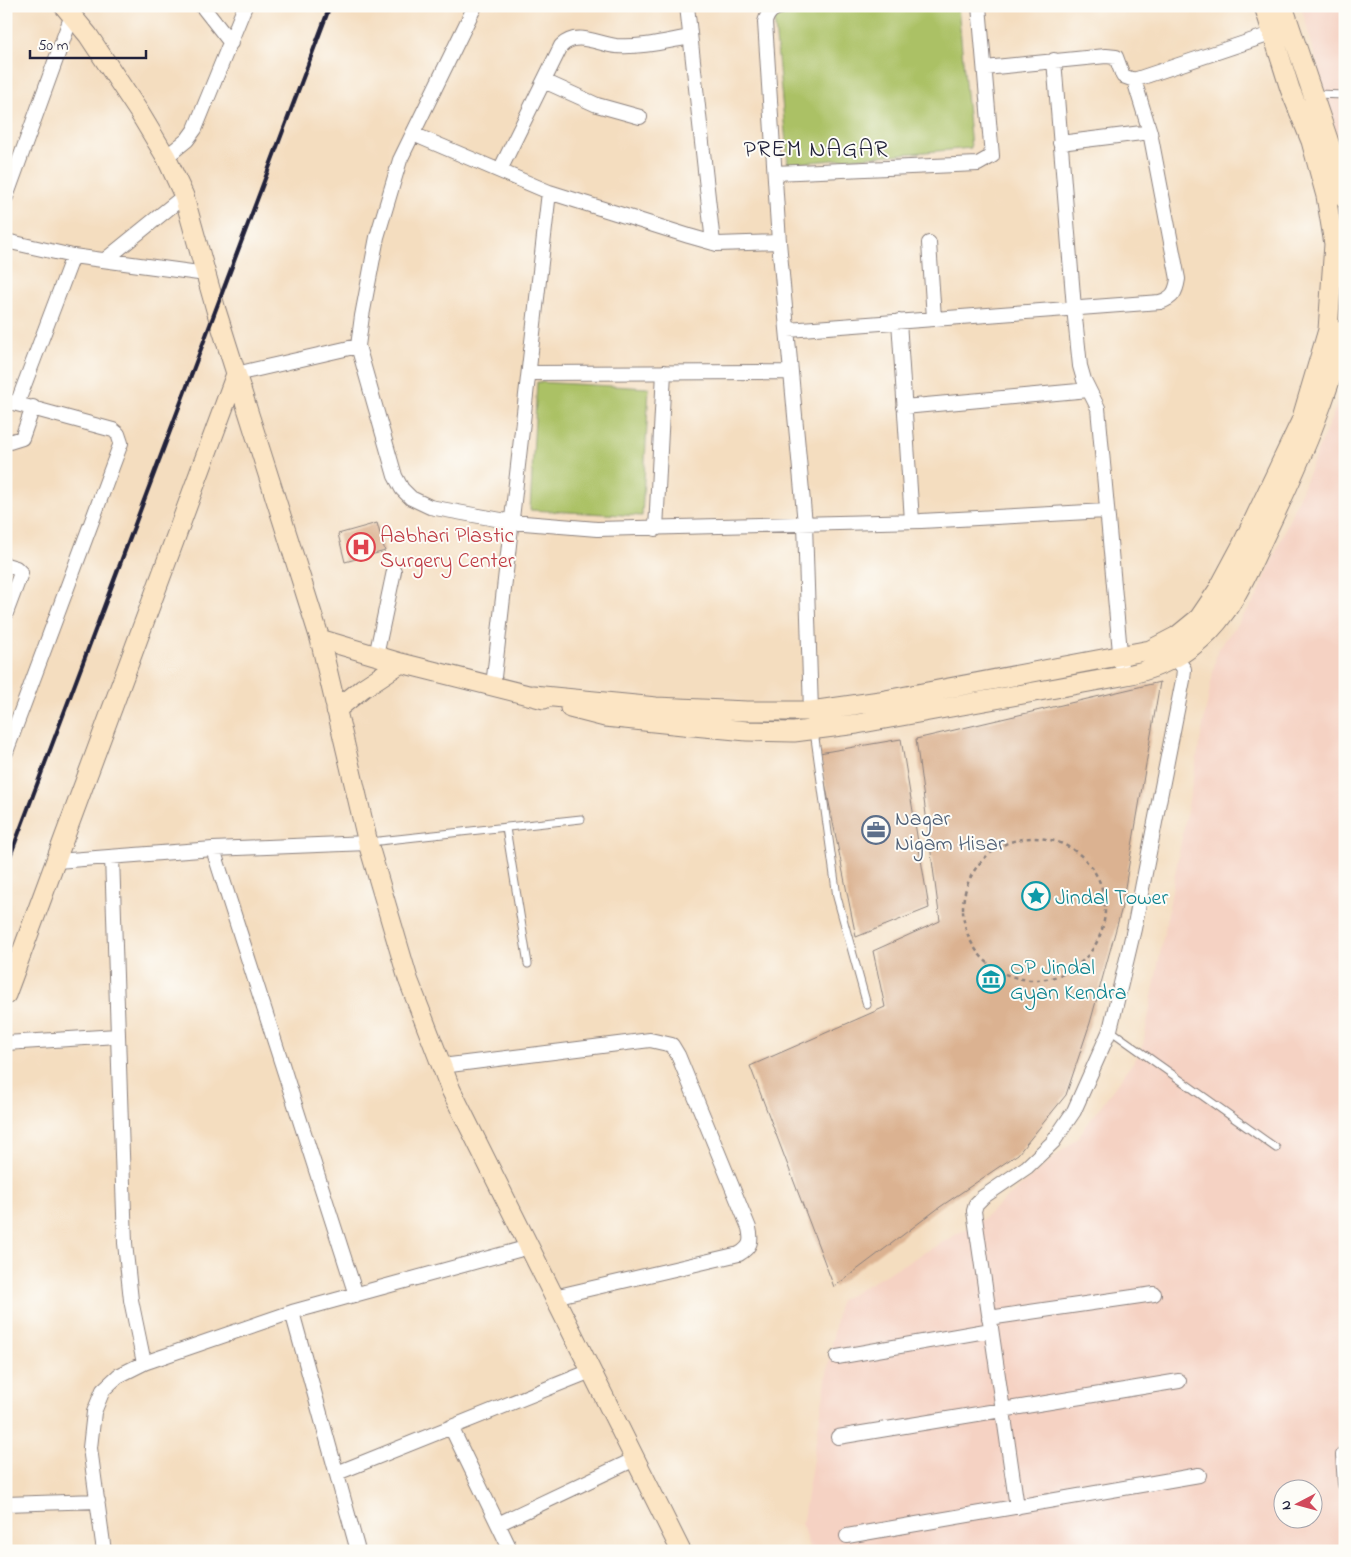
<svg xmlns="http://www.w3.org/2000/svg" width="1351" height="1557" viewBox="0 0 1351 1557" font-family="'Indie Flower',sans-serif">
<style>
.built{fill:#f5d2c3;fill-rule:evenodd}
.green{fill:#abc165;stroke:#667250}
.building{fill:#dbb291}
.lines{fill:none;stroke-linecap:round;stroke-linejoin:round}
.lane-casing{stroke:#8b807d;stroke-width:9}
.street-casing{stroke:#8b807d;stroke-width:16}
.secondary-casing{stroke:#8b807d;stroke-width:21}
.path{stroke:#8b807d;stroke-width:2.5;stroke-dasharray:4 4;stroke-linecap:butt}
.lane{stroke:#fff;stroke-width:7}
.street{stroke:#fff;stroke-width:14}
.secondary{stroke:#fce5c4;stroke-width:19}
.rail{stroke:#22223b;stroke-width:4}
.labels{text-anchor:middle;stroke-width:4;stroke-linejoin:round;paint-order:stroke}
.health-label{font-size:22px;fill:#be3a42;stroke:#fdfcf7;text-anchor:start}
.service-label{font-size:22px;fill:#4e5e75;stroke:#fdfcf7;text-anchor:start}
.culture-label{font-size:22px;fill:#0d838f;stroke:#fdfcf7;text-anchor:start}
.neighbourhood-label{font-size:24px;letter-spacing:1px;fill:#22223b;stroke:#fdfcf7}
</style>
<rect width="100%" height="100%" fill="#fdfcf7"/>
<filter id="ink" filterUnits="userSpaceOnUse"><feTurbulence type="fractalNoise" baseFrequency=".02" numOctaves="2"/><feDisplacementMap in="SourceGraphic" scale="10" xChannelSelector="R" yChannelSelector="G"/><feConvolveMatrix kernelMatrix="1 2 1 2 8 2 1 2 1" color-interpolation-filters="sRGB"/></filter>
<filter id="wash" filterUnits="userSpaceOnUse"><feTurbulence type="fractalNoise" baseFrequency=".0096" numOctaves="4" result="noise"/><feDisplacementMap in="SourceGraphic" scale="20" xChannelSelector="R" yChannelSelector="G"/><feGaussianBlur stdDeviation="1.12" result="paint"/><feColorMatrix in="noise" values="0 0 0 0 0 0 0 0 0 0 0 0 0 0 0 0 0 1.4 0 .05"/><feComposite in="paint" operator="in"/></filter>
<g filter="url(#wash)">
<rect width="100%" height="100%" fill="#f4ddbf"/>
<path class="built" d="M 1301,6 L 1345,6 L 1345,164 Z
M 1345,385 L 1345,1551 L 810,1551 L 802,1525 L 839,1301 L 980,1221 L 1077,1138 L 1142,1050 L 1217,651 L 1257,597 ZM 1284,1490 L 1314,1490 L 1314,1520 L 1284,1520 Z"/>
<path class="green" d="M 885,6 L 958,6 L 971,148 L 788,164 L 774,16 Z
M 537,382 L 649,388 L 642,516 L 530,510 Z"/>
<g id="blocks">
<path class="building" d="M 377,523 L 385,551 L 345,562 L 338,534 Z
M 1160,682 L 1121,911 L 1090,1023 L 1066,1095 L 1018,1154 L 940,1207 L 834,1287 L 750,1066 L 885,1007 L 873,951 L 940,921 L 916,739 Z
M 901,739 L 929,908 L 856,937 L 819,753 Z"/>
</g>
</g>
<g filter="url(#ink)">
<use href="#blocks" fill-opacity="0" stroke="#8b807d" stroke-width="1"/>
<g class="lines">
<defs>
<path id="lane" d="M 1315,94 L 1345,95
M 814,731 L 837,897 L 867,1005
M 506,828 L 528,964
M 370,842 L 581,819
M 1110,1030 L 1276,1148"/>
<path id="street" d="M 202,6 L 231,43
M 475,6 L 400,160 L 377,237 L 362,316 L 358,346 L 395,476 L 402,489 L 411,498 L 430,507 L 512,522 L 597,529 L 921,521 L 1106,511
M 687,6 L 713,243
M 783,6 C 772,9 768,12 765,22 L 779,242 L 805,524 L 811,711
M 1054,60 L 1074,308 L 1080,366 L 1084,380 L 1098,408 L 1121,663
M 1134,80 L 1280,31
M 544,81 L 597,105 L 640,117
M 413,134 L 549,192 L 689,236 L 717,244 L 779,242
M 1060,143 L 1150,132
M 166,157 L 187,140 L 195,129 L 245,6
M 500,170 L 561,46 C 577,30 597,44 616,46 C 641,48 667,41 690,37
M 775,173 L 978,164 L 992,156 L 979,6
M 6,197 L 72,15
M 6,241 L 73,256 L 206,274
M 929,243 L 934,318
M 105,260 L 184,196
M 899,321 L 912,521
M 788,330 L 1160,302 C 1173,298 1176,292 1178,279 L 1150,132 L 1134,80 L 1123,76 L 1116,57 L 1106,56 L 985,68
M 529,373 L 791,372
M 236,374 L 358,346
M 6,401 L 113,430 L 118,434 L 121,443 L 6,752
M 17,404 L 73,256
M 904,407 L 1089,390
M 6,443 L 22,438 L 33,407
M 656,529 L 664,372
M 6,565 L 16,568 L 21,573 L 6,613
M 376,656 L 394,571
M 493,686 L 549,192
M 213,849 L 356,1295
M 112,857 L 125,1243 L 131,1300 L 144,1363
M 57,861 L 213,849 L 368,843
M 6,1043 L 117,1036
M 442,1066 L 650,1040 L 672,1045 L 678,1055 L 749,1228 C 752,1241 751,1247 739,1254 L 554,1297
M 292,1312 L 358,1551
M 989,1318 L 1154,1294
M 837,1357 L 991,1330
M 451,1427 L 511,1551
M 838,1437 L 1179,1381
M 1343,1455 L 1345,1484
M 337,1473 L 591,1371
M 6,1504 L 98,1501
M 1017,1507 L 974,1211 L 976,1204 L 983,1197 L 1027,1167 L 1053,1142 L 1074,1111 L 1110,1030 L 1134,929 L 1183,680 L 1184,669 L 1171,651
M 498,1524 L 635,1459
M 847,1536 L 1199,1475
M 104,1551 L 90,1448 L 94,1412 L 103,1390 L 118,1376 L 144,1363 L 292,1312 L 529,1247"/>
<path id="secondary" d="M 64,6 L 88,35 L 139,112 L 166,157 L 184,196 L 216,310 L 320,639 L 368,843 L 408,979 L 451,1090 L 681,1551
M 1283,6 L 1336,163 L 1345,199
M 320,639 L 401,663 L 544,699
M 533,695 L 656,707 L 747,711 L 811,711 L 880,701 L 1150,650 L 1177,636 L 1199,618 L 1218,590 L 1241,547 L 1301,421 L 1328,330 L 1334,244 L 1326,196 L 1311,141 L 1290,89 L 1264,6
M 570,708 L 605,717 L 683,725 L 747,731 L 794,732 L 857,724 L 1122,676 C 1150,671 1179,659 1200,640 C 1233,612 1249,569 1267,531 C 1298,466 1328,399 1345,329
M 336,710 L 363,688 L 401,663
M 6,995 L 236,374"/>
</defs>
<use href="#lane" class="lane-casing"/>
<use href="#street" class="street-casing"/>
<use href="#secondary" class="secondary-casing"/>
<path class="path" d="M963 909a71 71 0 1 1 142 0a71 71 0 1 1-142 0Z"/>
<use href="#lane" class="lane"/>
<use href="#street" class="street"/>
<use href="#secondary" class="secondary"/>
<path class="rail" d="M 6,867 L 330,6"/>
</g>
</g>
<defs>
<symbol id="hospital-ring" viewBox="-11 -11 22 22"><circle r="9.5" fill="#fdfcf7" stroke="#e0444e" stroke-width="1.5"/><path d="M-5-5h3v3.5h4V-5h3V5h-3V1.5h-4V5h-3Z" fill="#e0444e"/></symbol>
<symbol id="office-ring" viewBox="-11 -11 22 22"><circle r="9.5" fill="#fdfcf7" stroke="#5c6f8a" stroke-width="1.5"/><path d="M-6-3h4V-5.5h4V-3h4V5H-6ZM-1-4.5V-3h2v-1.5ZM-6 0V1H6V0Z" fill="#5c6f8a"/></symbol>
<symbol id="sight-ring" viewBox="-11 -11 22 22"><circle r="9.5" fill="#fdfcf7" stroke="#0f9aa8" stroke-width="1.5"/><path d="M0-6L1.8-2.2L6-1.7L2.9 1.2L3.7 5.4L0 3.3L-3.7 5.4L-2.9 1.2L-6-1.7L-1.8-2.2Z" fill="#0f9aa8"/></symbol>
<symbol id="museum-ring" viewBox="-11 -11 22 22"><circle r="9.5" fill="#fdfcf7" stroke="#0f9aa8" stroke-width="1.5"/><path d="M0-6L6-3V-2H-6V-3ZM-5-1h2V3h-2ZM-1-1h2V3h-2ZM3-1h2V3H3ZM-6 4H6V6H-6Z" fill="#0f9aa8"/></symbol>
</defs>
<g fill-rule="evenodd">
<use href="#hospital-ring" x="345" y="531" width="32" height="32"/>
<use href="#office-ring" x="860" y="814" width="32" height="32"/>
<use href="#sight-ring" x="1020" y="880" width="32" height="32"/>
<use href="#museum-ring" x="975" y="963" width="32" height="32"/>
</g>
<g class="labels">
<g class="health-label">
<text x="380" y="542">Aabhari Plastic<tspan x="380" dy="25">Surgery Center</tspan></text>
</g>
<g class="service-label">
<text x="895" y="825">Nagar<tspan x="895" dy="25">Nigam Hisar</tspan></text>
</g>
<g class="culture-label">
<text x="1055" y="904">Jindal Tower</text>
<text x="1010" y="974">OP Jindal<tspan x="1010" dy="25">Gyan Kendra</tspan></text>
</g>
<g class="neighbourhood-label">
<text x="816" y="156">PREM NAGAR</text>
</g>
</g>
<rect width="1351" height="1557" fill="none" stroke="#fdfcf7" stroke-width="25"/>
<g transform="translate(1298 1504) rotate(264)"><circle r="24" fill="#fdfcf7" stroke="#a5a5ac"/>
<path d="M0-4L9 19L0 12L-9 19Z" fill="#d1495b"/>
<text y="-8" font-size="14" font-weight="bold" text-anchor="middle" fill="#22223b">N</text>
</g>
<path d="M30 50v8h116v-8" fill="none" stroke="#22223b" stroke-width="2.5"/>
<text x="38" y="50" font-size="15" fill="#22223b" stroke="#fdfcf7" stroke-width="4" paint-order="stroke">50 m</text>
</svg>
